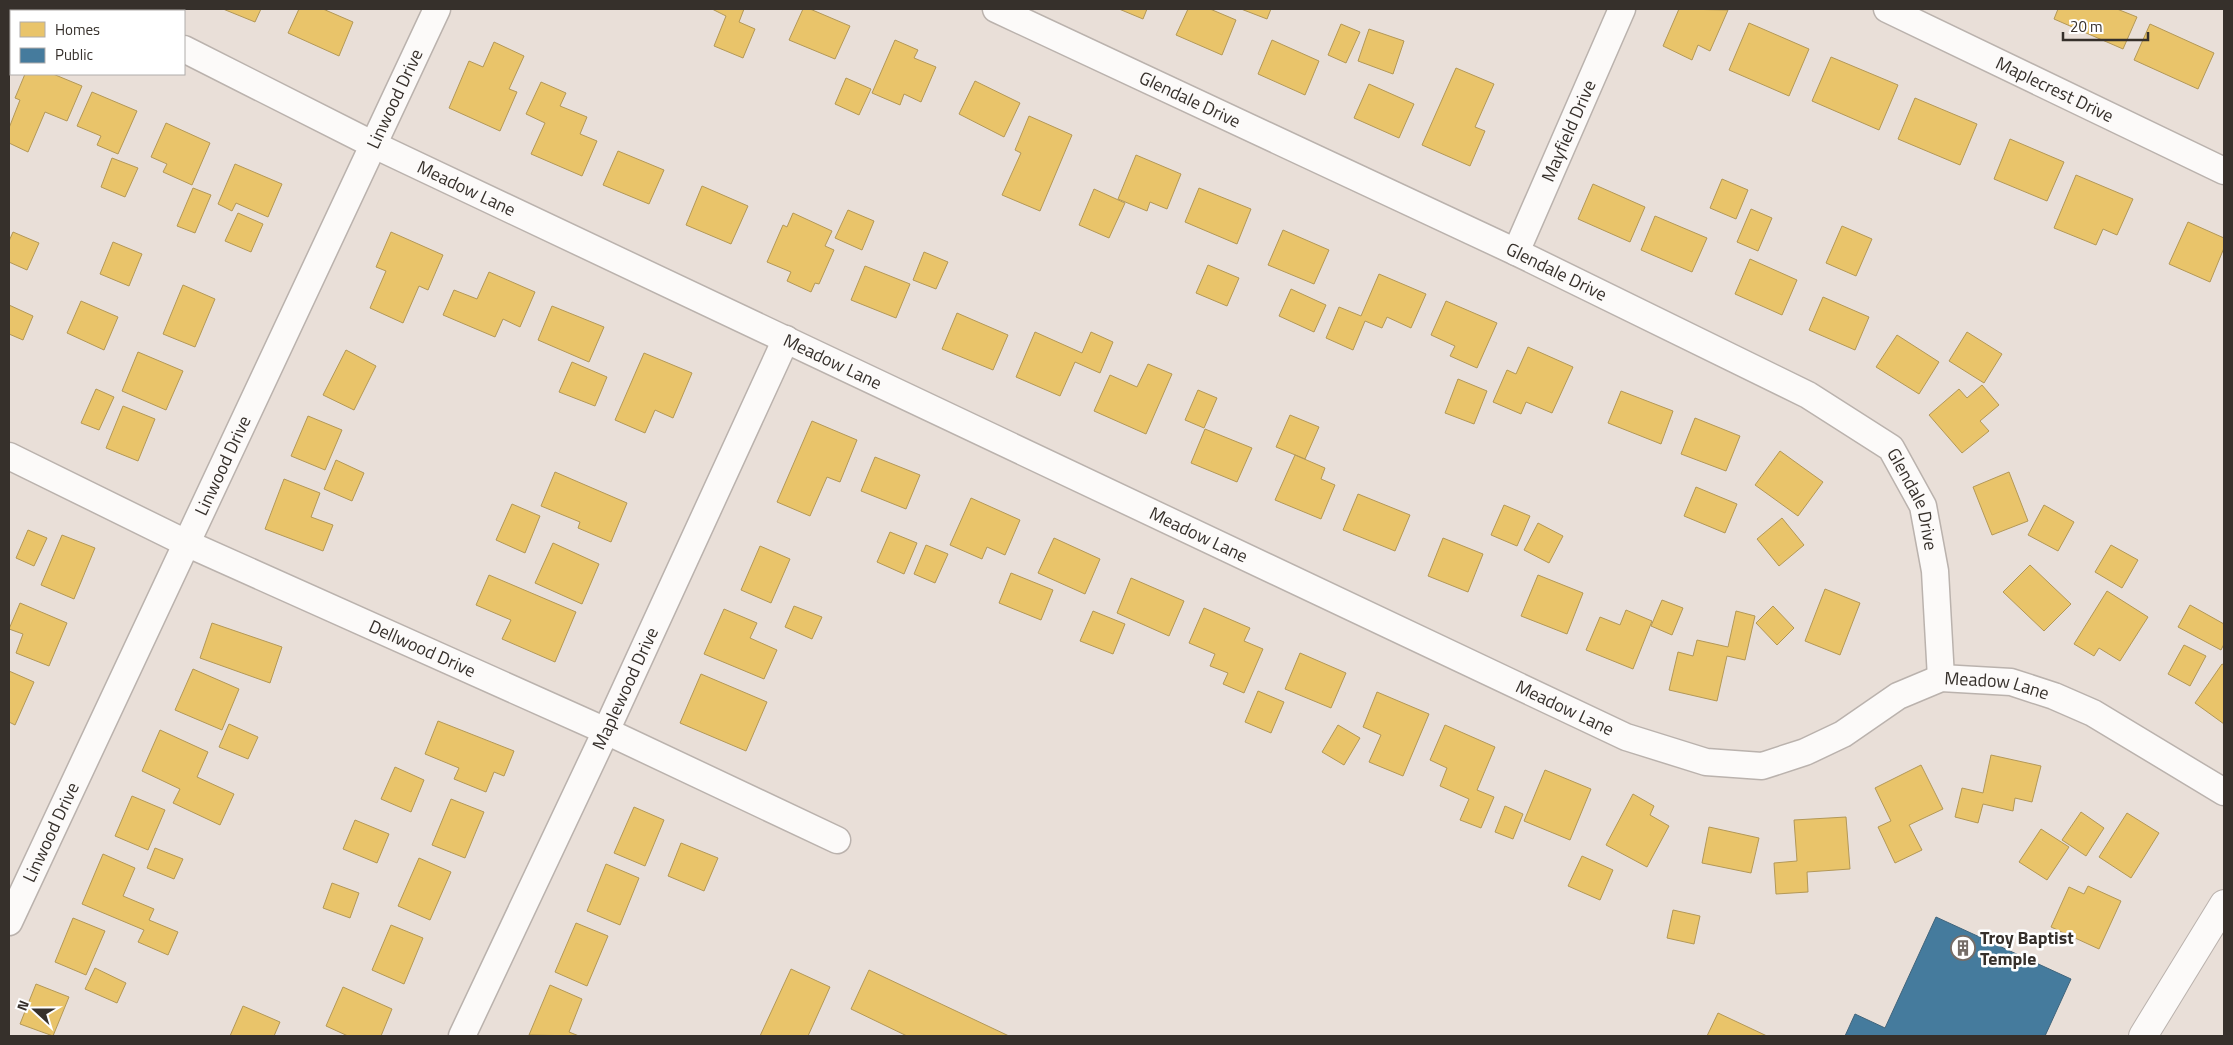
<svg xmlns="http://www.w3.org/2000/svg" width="2233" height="1045" viewBox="0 0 2233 1045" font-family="'Titillium Web',sans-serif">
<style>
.homes{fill:#e9c46a;stroke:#b39857}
.public{fill:#457b9d;stroke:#40647b}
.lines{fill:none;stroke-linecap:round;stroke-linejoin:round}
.street-casing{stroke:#bab2ad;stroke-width:29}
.secondary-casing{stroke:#bab2ad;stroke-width:30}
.street{stroke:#fcfaf9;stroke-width:26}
.secondary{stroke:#fcfaf9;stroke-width:28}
.labels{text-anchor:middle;stroke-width:5;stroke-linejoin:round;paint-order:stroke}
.street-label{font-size:18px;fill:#36302b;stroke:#fff}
.poi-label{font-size:18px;font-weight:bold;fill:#36302b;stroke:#fff;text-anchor:start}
</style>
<rect width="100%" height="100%" fill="#e9dfd8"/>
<path class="homes" d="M 223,9 L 261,9 L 255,22 Z
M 299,9 L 323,9 L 353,22 L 339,56 L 288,33 Z
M 712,9 L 744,9 L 739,22 L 755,29 L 743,58 L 714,46 L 726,16 Z
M 803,9 L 810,9 L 850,26 L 835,59 L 789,40 Z
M 1119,9 L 1147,9 L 1143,19 Z
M 1188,9 L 1210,9 L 1236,20 L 1222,55 L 1176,35 Z
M 1241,9 L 1271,9 L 1267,19 Z
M 1679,9 L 1728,10 L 1710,51 L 1698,45 L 1692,60 L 1663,46 Z
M 2058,9 L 2117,9 L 2137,17 L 2123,49 L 2054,19 Z
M 1749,23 L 1809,49 L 1789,96 L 1729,70 Z
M 1341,24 L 1360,32 L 1346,63 L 1328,55 Z
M 2150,24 L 2214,53 L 2198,89 L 2134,60 Z
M 1369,29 L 1404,41 L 1393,74 L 1358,61 Z
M 895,40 L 918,50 L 914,58 L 936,67 L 921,102 L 904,94 L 900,105 L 872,93 Z
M 1272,40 L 1319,61 L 1305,95 L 1258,74 Z
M 494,42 L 524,56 L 509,89 L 517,92 L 500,131 L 449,108 L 469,61 L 483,67 Z
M 1831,57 L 1898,85 L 1879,130 L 1812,101 Z
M 1456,68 L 1494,84 L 1475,127 L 1485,131 L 1470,166 L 1422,145 Z
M 25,74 L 53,74 L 82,86 L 67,121 L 45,112 L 28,152 L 9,143 L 9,128 L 20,100 L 15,98 Z
M 846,78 L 871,89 L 859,115 L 835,104 Z
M 975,81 L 1020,103 L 1004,137 L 959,114 Z
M 541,82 L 566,93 L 560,106 L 587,117 L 580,134 L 597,141 L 582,176 L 531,154 L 545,123 L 526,114 Z
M 1369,84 L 1414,104 L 1399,138 L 1354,118 Z
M 92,92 L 137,111 L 118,154 L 97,145 L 101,136 L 77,126 Z
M 1915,98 L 1977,124 L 1960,165 L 1898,139 Z
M 1029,116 L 1072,135 L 1040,211 L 1002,195 L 1021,153 L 1015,150 Z
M 166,123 L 210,143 L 192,185 L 163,172 L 167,164 L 151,157 Z
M 2010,139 L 2064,162 L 2047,201 L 1994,179 Z
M 618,151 L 664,170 L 649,204 L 603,185 Z
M 1136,155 L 1181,174 L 1167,209 L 1150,202 L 1147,211 L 1118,199 Z
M 112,158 L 138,168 L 125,197 L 101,187 Z
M 235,164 L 282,184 L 268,217 L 236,203 L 232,211 L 218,204 Z
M 2076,175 L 2133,199 L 2117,235 L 2103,229 L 2096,245 L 2054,228 Z
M 1722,179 L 1748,190 L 1736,219 L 1710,208 Z
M 1593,184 L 1645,207 L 1630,242 L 1578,219 Z
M 702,186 L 748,206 L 731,244 L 686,225 Z
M 193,188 L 211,195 L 195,233 L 177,226 Z
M 1199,188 L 1251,209 L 1237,244 L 1185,222 Z
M 1094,189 L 1125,203 L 1109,238 L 1079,225 Z
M 1751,209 L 1772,218 L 1758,251 L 1737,242 Z
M 848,210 L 874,221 L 862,250 L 835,238 Z
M 238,213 L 263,224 L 251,252 L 225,241 Z
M 793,213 L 832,231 L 825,246 L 834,250 L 819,284 L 815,283 L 811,292 L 787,281 L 791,272 L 767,262 L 783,225 L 787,227 Z
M 1655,216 L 1707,238 L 1692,272 L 1641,250 Z
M 2188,222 L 2224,238 L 2224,248 L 2210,282 L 2169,264 Z
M 1842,226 L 1872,239 L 1856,276 L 1826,263 Z
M 1283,230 L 1329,250 L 1314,284 L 1268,265 Z
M 13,232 L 39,243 L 27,270 L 9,262 L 9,241 Z
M 391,232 L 443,255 L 428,290 L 419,286 L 403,323 L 370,308 L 386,271 L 376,267 Z
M 113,242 L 142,254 L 129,286 L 100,274 Z
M 924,252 L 948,262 L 936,289 L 913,280 Z
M 1750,259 L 1797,280 L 1782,315 L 1735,294 Z
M 1208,265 L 1239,278 L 1227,306 L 1196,293 Z
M 865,266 L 910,284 L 896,318 L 851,300 Z
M 489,272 L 535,292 L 520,327 L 503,319 L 495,337 L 443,315 L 454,290 L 477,299 Z
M 1379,274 L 1426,294 L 1411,328 L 1387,317 L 1382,328 L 1365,321 L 1353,350 L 1326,338 L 1339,307 L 1361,316 Z
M 183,285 L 215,299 L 195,347 L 163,334 Z
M 1291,289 L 1326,305 L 1314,332 L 1279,316 Z
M 1823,297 L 1869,317 L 1855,350 L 1809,330 Z
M 81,301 L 118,317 L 104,350 L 67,333 Z
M 1446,301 L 1497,323 L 1477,368 L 1450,356 L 1455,346 L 1431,335 Z
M 9,305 L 33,316 L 23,340 L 9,334 Z
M 552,306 L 604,327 L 589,362 L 538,340 Z
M 957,313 L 1008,335 L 993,370 L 942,349 Z
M 1035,332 L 1082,353 L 1091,332 L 1113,342 L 1100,373 L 1075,362 L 1060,396 L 1016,377 Z
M 1967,332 L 2002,354 L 1984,383 L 1949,361 Z
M 1897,335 L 1939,362 L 1919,394 L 1876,367 Z
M 1528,347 L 1573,367 L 1552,413 L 1526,402 L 1521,414 L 1493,402 L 1507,370 L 1516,374 Z
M 346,350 L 376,366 L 354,410 L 323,395 Z
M 138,352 L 183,371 L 166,410 L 122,391 Z
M 644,353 L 692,373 L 673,418 L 655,410 L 645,433 L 615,420 Z
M 572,362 L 607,377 L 595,406 L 559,392 Z
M 1148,364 L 1172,374 L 1146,434 L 1094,411 L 1110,375 L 1137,387 Z
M 1458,379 L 1487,391 L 1474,424 L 1445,413 Z
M 1982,385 L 1999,405 L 1980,421 L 1989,431 L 1962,453 L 1929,415 L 1959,389 L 1967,398 Z
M 96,389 L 114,397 L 99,430 L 81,423 Z
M 1198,390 L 1217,398 L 1204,428 L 1185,420 Z
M 1621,391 L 1673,411 L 1661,444 L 1608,423 Z
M 123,406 L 155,419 L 138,461 L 106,448 Z
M 1290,415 L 1319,427 L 1305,459 L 1276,447 Z
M 308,416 L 342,430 L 325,470 L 291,456 Z
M 1695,418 L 1740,436 L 1726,471 L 1681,454 Z
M 812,421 L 857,440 L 840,482 L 827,477 L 810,516 L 777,502 Z
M 1205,429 L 1252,448 L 1237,482 L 1191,463 Z
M 1780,451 L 1823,482 L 1798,516 L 1755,485 Z
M 1295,455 L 1325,468 L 1321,479 L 1335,485 L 1321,519 L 1275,500 Z
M 875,457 L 920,475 L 906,509 L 861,491 Z
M 336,460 L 364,473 L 352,501 L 324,489 Z
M 555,472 L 627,503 L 611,542 L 578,528 L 580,522 L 541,506 Z
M 2009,472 L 2028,521 L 1992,535 L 1973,487 Z
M 284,479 L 320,493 L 311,517 L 333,525 L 323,551 L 265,529 Z
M 1696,487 L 1737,504 L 1725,533 L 1684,516 Z
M 1358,494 L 1410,515 L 1395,551 L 1343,530 Z
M 971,498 L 1020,520 L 1005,555 L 987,547 L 982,559 L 950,545 Z
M 512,504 L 540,516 L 525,553 L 496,540 Z
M 1504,505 L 1530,516 L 1517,546 L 1491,535 Z
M 2044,505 L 2074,522 L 2058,551 L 2028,535 Z
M 1782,518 L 1804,545 L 1779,566 L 1757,539 Z
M 1538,523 L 1563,536 L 1549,563 L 1524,550 Z
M 28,530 L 47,538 L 34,566 L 16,558 Z
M 890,532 L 917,543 L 904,574 L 877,562 Z
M 62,535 L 95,548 L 74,599 L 41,585 Z
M 1054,538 L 1100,559 L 1085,594 L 1038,573 Z
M 1443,538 L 1483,554 L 1468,592 L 1428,576 Z
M 553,543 L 599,564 L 582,604 L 535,583 Z
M 926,545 L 948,554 L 935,583 L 914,574 Z
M 2111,545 L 2138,560 L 2122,588 L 2095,572 Z
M 760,546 L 790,559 L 771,603 L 741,590 Z
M 2030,565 L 2071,604 L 2044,631 L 2003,592 Z
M 1011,573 L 1053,590 L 1041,620 L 999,603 Z
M 489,575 L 576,612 L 555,662 L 502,639 L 511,620 L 476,605 Z
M 1538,575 L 1583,593 L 1567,634 L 1521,616 Z
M 1131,578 L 1184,601 L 1169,636 L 1117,613 Z
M 1825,589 L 1860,603 L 1840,655 L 1805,641 Z
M 2107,591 L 2148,617 L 2120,661 L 2099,648 L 2094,656 L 2074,644 Z
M 1662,600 L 1683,608 L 1672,635 L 1651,626 Z
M 20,603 L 67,623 L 49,666 L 16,653 L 23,634 L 9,629 Z
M 2190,605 L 2224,624 L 2224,644 L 2221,650 L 2178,627 Z
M 794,606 L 822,617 L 812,639 L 785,627 Z
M 1773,606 L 1794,628 L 1777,645 L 1756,623 Z
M 1204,608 L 1250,628 L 1244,641 L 1263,649 L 1244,693 L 1223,684 L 1228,673 L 1210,666 L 1215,654 L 1189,643 Z
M 724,609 L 757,623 L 750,638 L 777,650 L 764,679 L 704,654 Z
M 1626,610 L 1652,621 L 1633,669 L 1586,650 L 1600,617 L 1620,625 Z
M 1093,611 L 1125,624 L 1113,654 L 1080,641 Z
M 1736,611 L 1755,616 L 1745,660 L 1727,656 L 1717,701 L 1669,690 L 1678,652 L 1693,656 L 1697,640 L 1728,647 Z
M 212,623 L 282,647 L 270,683 L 200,658 Z
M 2184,645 L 2206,656 L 2190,686 L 2168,674 Z
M 1300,653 L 1346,673 L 1331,708 L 1285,689 Z
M 2222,664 L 2224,665 L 2224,724 L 2195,703 Z
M 193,669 L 239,689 L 222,730 L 175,710 Z
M 9,671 L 34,682 L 15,725 L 9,722 Z
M 701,674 L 767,702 L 746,751 L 680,723 Z
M 1258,691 L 1284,702 L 1271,733 L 1245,722 Z
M 1377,692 L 1429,714 L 1403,776 L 1369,762 L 1381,735 L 1363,727 Z
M 438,721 L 514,751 L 504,776 L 494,772 L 486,792 L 454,779 L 459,768 L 425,754 Z
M 229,724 L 258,737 L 248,759 L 219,747 Z
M 1338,725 L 1360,738 L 1344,765 L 1322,752 Z
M 1445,725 L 1495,747 L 1477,790 L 1494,797 L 1481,828 L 1460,820 L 1469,799 L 1440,786 L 1447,768 L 1430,760 Z
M 160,730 L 208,752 L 197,777 L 234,794 L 220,825 L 173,803 L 180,789 L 142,771 Z
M 1991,755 L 2041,766 L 2032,802 L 2015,798 L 2013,811 L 1983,804 L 1978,823 L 1955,817 L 1962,788 L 1983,793 Z
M 1921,765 L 1943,809 L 1909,825 L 1922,850 L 1895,863 L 1878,827 L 1891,821 L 1875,788 Z
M 395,767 L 424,780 L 411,812 L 381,799 Z
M 1545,770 L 1591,789 L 1570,840 L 1524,821 Z
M 1633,794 L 1654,806 L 1650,815 L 1669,826 L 1647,867 L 1606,845 Z
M 132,796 L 165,810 L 148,850 L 115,836 Z
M 451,799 L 484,812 L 465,858 L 432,845 Z
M 1505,806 L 1523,814 L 1513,839 L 1495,832 Z
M 634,807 L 664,820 L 645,866 L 614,853 Z
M 2081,812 L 2104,828 L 2086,856 L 2062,840 Z
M 2127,813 L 2159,833 L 2131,878 L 2099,857 Z
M 1846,817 L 1850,869 L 1807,872 L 1808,892 L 1776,894 L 1774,863 L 1797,861 L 1794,820 Z
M 355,820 L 389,834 L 377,863 L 343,849 Z
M 1709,827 L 1759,838 L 1751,873 L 1702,863 Z
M 2041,829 L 2069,847 L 2047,880 L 2019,862 Z
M 681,843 L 718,858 L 704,891 L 668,876 Z
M 155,848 L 183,859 L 174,879 L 147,868 Z
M 103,854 L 135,868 L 123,896 L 154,909 L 149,920 L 178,932 L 168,955 L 138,942 L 144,930 L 82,904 Z
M 1582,856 L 1613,870 L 1600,900 L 1568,886 Z
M 419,858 L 451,872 L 430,920 L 398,906 Z
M 606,864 L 639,878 L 620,925 L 587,911 Z
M 332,883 L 359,893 L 350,918 L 323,908 Z
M 2088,886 L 2121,901 L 2099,949 L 2051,927 L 2069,887 L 2084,894 Z
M 1673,910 L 1700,916 L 1694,944 L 1667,938 Z
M 73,918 L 105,931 L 86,975 L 55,962 Z
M 576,923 L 608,936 L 587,986 L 555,972 Z
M 391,925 L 423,938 L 404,984 L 372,970 Z
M 95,968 L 126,983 L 117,1003 L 85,989 Z
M 791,969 L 830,987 L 808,1036 L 760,1036 Z
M 869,970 L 1009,1036 L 907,1036 L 851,1009 Z
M 36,984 L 69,997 L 53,1036 L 20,1024 Z
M 550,985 L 582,999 L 569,1032 L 579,1036 L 529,1035 Z
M 343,987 L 392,1009 L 381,1036 L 348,1036 L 326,1026 Z
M 243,1006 L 280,1022 L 274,1036 L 230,1036 Z
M 1718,1013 L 1767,1036 L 1707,1036 Z"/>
<path class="public" d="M 1936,917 L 2071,979 L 2045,1036 L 1845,1036 L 1855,1014 L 1885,1028 Z"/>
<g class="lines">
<defs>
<g id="street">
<path d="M 104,9 L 109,11"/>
<path id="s1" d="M 996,9 L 1516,252 L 1808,395 L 1891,448 L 1923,506 L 1935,571 L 1941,678"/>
<path id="s2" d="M 1887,9 L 2224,171"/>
<path id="s3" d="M 184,49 L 372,144 L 1626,737 L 1706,762 L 1762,766 L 1805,752 L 1843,734 L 1898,696 L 1941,678 L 2011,682 L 2054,696 L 2093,713 L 2224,792"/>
<path id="s4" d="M 1516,252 L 1622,9"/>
<path id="s5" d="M 9,456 L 186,543 L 606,731 L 837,840"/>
<path id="s6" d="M 9,922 L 437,9"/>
<path id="s7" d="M 462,1036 L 606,731 L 786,339"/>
</g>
<path id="secondary" d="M 2143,1036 L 2224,904"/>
</defs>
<use href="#street" class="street-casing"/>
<use href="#secondary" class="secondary-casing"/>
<use href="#street" class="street"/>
<use href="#secondary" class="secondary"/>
</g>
<defs>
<symbol id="building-ring" viewBox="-11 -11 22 22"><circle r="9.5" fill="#fff" stroke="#756d68" stroke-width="1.5"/><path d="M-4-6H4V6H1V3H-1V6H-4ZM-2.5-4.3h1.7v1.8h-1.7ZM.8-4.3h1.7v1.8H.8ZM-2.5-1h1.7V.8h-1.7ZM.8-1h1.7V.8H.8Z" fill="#756d68"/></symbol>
</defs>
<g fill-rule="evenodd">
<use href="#building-ring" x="1949" y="934" width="28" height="28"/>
</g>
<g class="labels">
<g class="street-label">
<text dy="6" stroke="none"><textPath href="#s2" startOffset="186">Maplecrest Drive</textPath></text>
<text dy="6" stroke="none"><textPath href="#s6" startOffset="909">Linwood Drive</textPath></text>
<text dy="6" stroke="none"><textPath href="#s1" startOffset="214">Glendale Drive</textPath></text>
<text dy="6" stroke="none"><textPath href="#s4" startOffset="132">Mayfield Drive</textPath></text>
<text dy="6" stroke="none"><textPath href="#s3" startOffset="315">Meadow Lane</textPath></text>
<text dy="6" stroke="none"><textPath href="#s1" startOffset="619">Glendale Drive</textPath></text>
<text dy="6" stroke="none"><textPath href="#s3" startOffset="720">Meadow Lane</textPath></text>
<text dy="6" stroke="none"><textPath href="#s6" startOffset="504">Linwood Drive</textPath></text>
<text dy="6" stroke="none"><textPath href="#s1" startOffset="1054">Glendale Drive</textPath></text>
<text dy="6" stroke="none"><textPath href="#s3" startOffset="1125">Meadow Lane</textPath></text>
<text dy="6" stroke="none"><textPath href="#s5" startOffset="456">Dellwood Drive</textPath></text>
<text dy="6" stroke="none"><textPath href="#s7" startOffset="384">Maplewood Drive</textPath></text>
<text dy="6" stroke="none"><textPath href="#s3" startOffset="1995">Meadow Lane</textPath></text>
<text dy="6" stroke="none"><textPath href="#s3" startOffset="1530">Meadow Lane</textPath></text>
<text dy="6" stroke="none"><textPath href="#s6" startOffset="99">Linwood Drive</textPath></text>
</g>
<g class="poi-label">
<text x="1980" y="944">Troy Baptist<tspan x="1980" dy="21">Temple</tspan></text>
</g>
</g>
<rect width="2233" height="1045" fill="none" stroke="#36302b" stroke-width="20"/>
<rect x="10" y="10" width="175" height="65" fill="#ffffff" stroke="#afacaa"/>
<rect x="20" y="22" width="25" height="15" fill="#e9c46a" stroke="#afacaa"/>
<text x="55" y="35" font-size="15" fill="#36302b">Homes</text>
<rect x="20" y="48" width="25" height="15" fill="#457b9d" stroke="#afacaa"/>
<text x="55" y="60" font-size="15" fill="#36302b">Public</text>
<g transform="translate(35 1010) rotate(291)" stroke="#ffffff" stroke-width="4" paint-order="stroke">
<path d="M0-4L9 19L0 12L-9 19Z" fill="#36302b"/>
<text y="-8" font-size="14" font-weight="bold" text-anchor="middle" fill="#36302b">N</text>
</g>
<path d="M2063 32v8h85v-8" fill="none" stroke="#36302b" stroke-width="2.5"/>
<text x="2070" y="32" font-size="15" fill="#36302b" stroke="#ffffff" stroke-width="4" paint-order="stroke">20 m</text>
</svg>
